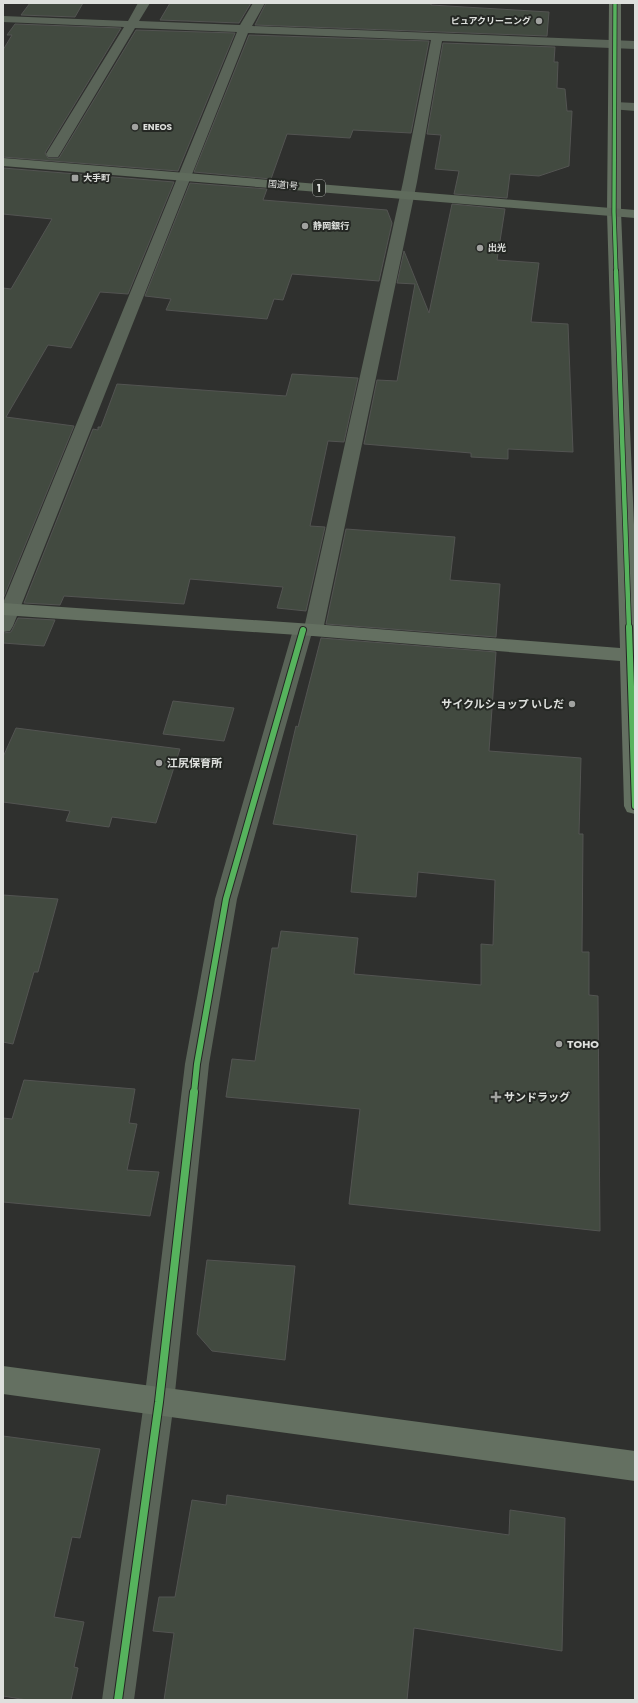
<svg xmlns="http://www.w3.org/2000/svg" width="638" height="1703" viewBox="0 0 638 1703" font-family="Poppins,'Noto Sans JP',sans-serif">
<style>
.building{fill:#424a40;stroke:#535452}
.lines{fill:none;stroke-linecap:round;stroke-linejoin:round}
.street{fill:#5a6458;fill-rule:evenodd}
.secondary{fill:#647061;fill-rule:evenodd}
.highway{fill:#5f6b5c;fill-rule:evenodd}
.cycleway-far3-casing{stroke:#242723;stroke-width:5}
.cycleway-far2-casing{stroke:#242723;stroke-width:6}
.cycleway-far1-casing{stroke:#242723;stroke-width:8}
.cycleway-casing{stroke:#242723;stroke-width:10}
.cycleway-far3{stroke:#56b35d;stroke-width:3.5}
.cycleway-far2{stroke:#56b35d;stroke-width:4.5}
.cycleway-far1{stroke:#56b35d;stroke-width:6}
.cycleway{stroke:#56b35d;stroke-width:8}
.poi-dot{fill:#a1a2a0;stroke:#242723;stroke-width:1.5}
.labels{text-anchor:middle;stroke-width:4;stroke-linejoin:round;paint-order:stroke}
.far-poi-label{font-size:9px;font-weight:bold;fill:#dee0dd;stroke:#242723;text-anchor:start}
.far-street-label{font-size:9px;fill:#dee0dd;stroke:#242723}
.shield{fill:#242723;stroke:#a6a8a5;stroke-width:1}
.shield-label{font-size:10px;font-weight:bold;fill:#dee0dd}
.poi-label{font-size:11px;font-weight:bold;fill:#dee0dd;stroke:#242723;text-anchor:start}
</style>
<rect width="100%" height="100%" fill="#2f302e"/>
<path class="building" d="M 30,3 L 83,3 L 75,17 L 21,15 Z
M 170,3 L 251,3 L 239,23 L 160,20 Z
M 266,3 L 431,3 L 431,5 L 549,12 L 547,36 L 255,25 Z
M 15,24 L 121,28 L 45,153 L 48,158 L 59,158 L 136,30 L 235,33 L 178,171 L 3,157 L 3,50 L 12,35 L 7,35 Z
M 249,35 L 429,41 L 411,133 L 353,130 L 350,138 L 287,134 L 271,179 L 194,172 Z
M 443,43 L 555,47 L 554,62 L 558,62 L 557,88 L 565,89 L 567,111 L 572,111 L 569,166 L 539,176 L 510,174 L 507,198 L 454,194 L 459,171 L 435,169 L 441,135 L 427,134 Z
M 3,168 L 174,182 L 128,294 L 100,292 L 71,348 L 48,345 L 6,417 L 74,426 L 3,599 L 3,288 L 11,289 L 52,219 L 3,214 Z
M 190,183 L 267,189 L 263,200 L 387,210 L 392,223 L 379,281 L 292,274 L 283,300 L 274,299 L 267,319 L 166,310 L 171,299 L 145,296 Z
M 452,204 L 505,209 L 497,260 L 539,263 L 531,322 L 568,324 L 573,452 L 508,449 L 508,459 L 471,457 L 471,453 L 364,444 L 377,380 L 397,381 L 415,284 L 397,283 L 404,251 L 429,313 Z
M 292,374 L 358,378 L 344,442 L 328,441 L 310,526 L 325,527 L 306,611 L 277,608 L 283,587 L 190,579 L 184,604 L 64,596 L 60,605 L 24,603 L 93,429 L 98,430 L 98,427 L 101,427 L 117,384 L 286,396 Z
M 346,529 L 455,537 L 450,580 L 500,584 L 496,637 L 326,624 Z
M 18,618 L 55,620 L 44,646 L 3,643 L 3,633 L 11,632 Z
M 321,638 L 496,652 L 489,751 L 581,758 L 579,834 L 583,834 L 582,952 L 589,952 L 589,995 L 598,996 L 600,1231 L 349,1204 L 360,1109 L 226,1097 L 232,1059 L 255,1061 L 272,948 L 278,948 L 281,931 L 358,938 L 354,974 L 481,985 L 481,944 L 493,945 L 495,880 L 418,872 L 416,897 L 351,892 L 357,835 L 273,824 L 296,726 L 298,727 Z
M 173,701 L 234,708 L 224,741 L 163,734 Z
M 16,728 L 180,749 L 156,823 L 112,817 L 109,827 L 66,821 L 70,811 L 3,802 L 3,757 Z
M 3,895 L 58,899 L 38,972 L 34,972 L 13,1044 L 3,1042 Z
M 24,1080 L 135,1089 L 129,1123 L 137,1124 L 127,1170 L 159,1172 L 150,1216 L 3,1202 L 3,1118 L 12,1119 Z
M 207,1260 L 295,1266 L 285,1360 L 212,1351 L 197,1334 Z
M 3,1436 L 100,1449 L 80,1538 L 72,1537 L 54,1617 L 84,1622 L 74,1667 L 78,1668 L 71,1700 L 27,1700 L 3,1696 Z
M 227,1495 L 509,1535 L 510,1510 L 565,1518 L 562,1651 L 414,1628 L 407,1700 L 164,1700 L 174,1633 L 153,1631 L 159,1597 L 175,1597 L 192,1500 L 226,1505 Z"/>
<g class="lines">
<path class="street" d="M 138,3 L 150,3 L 139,21 L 240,25 L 253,3 L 265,3 L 252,26 L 635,41 L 635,49 L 442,41 L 417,182 L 323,630 L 320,635 L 311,636 L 237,899 L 209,1064 L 174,1402 L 134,1700 L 102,1700 L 144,1402 L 185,1064 L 215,899 L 293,630 L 296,625 L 305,624 L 403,182 L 431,40 L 248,33 L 13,626 L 10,631 L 3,632 L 3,603 L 237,32 L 135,28 L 60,154 L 58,157 L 48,157 L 46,154 L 124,27 L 3,22 L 3,16 L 128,21 Z
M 615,102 L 635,103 L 635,111 L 611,109 L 609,106 L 611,103 Z"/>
<path class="secondary" d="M 609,3 L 621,3 L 621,212 L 635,549 L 635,814 L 627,812 L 624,806 L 620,661 L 313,636 L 3,615 L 3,603 L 313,624 L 620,648 L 607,212 Z
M 3,1366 L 635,1451 L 635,1481 L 3,1394 Z"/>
<path class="highway" d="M 3,158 L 635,210 L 635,218 L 3,166 Z"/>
<defs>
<path id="cycleway-far3" d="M 615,3 L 614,212 L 616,272"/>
<path id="cycleway-far2" d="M 616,271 L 629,628"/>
<path id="cycleway-far1" d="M 629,627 L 635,806
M 194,1093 L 197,1064 L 226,899 L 303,630"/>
<path id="cycleway" d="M 118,1700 L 159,1402 L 194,1092"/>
</defs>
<use href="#cycleway-far3" class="cycleway-far3-casing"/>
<use href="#cycleway-far2" class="cycleway-far2-casing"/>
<use href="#cycleway-far1" class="cycleway-far1-casing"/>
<use href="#cycleway" class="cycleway-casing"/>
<use href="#cycleway-far3" class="cycleway-far3"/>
<use href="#cycleway-far2" class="cycleway-far2"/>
<use href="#cycleway-far1" class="cycleway-far1"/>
<use href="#cycleway" class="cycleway"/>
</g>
<g class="poi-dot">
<circle cx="539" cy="21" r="4"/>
<circle cx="135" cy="127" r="4"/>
<rect x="71" y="174" width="8" height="8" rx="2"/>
<circle cx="305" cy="226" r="4"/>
<circle cx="480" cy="248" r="4"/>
<circle cx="572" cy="704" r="4"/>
<circle cx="159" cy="763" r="4"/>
<circle cx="559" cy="1044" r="4"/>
<path d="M494 1091h4v4h4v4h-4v4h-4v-4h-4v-4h4z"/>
</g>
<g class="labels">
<g class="far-poi-label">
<text x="531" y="24" text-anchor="end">ピュアクリーニング</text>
<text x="143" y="130">ENEOS</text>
<text x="83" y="181">大手町</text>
<text x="313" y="229">静岡銀行</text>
<text x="488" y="251">出光</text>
</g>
<g class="far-street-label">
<text transform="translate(283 185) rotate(5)" y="3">国道1号</text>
</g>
<rect class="shield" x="313" y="180" width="12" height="16" rx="3"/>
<g class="shield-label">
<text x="319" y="192">1</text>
</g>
<g class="poi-label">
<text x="564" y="708" text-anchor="end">サイクルショップ いしだ</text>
<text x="167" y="767">江尻保育所</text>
<text x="567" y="1048">TOHO</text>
<text x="504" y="1101">サンドラッグ</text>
</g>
</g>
<rect width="638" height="1703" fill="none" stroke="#dee0dd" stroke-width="8"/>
</svg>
